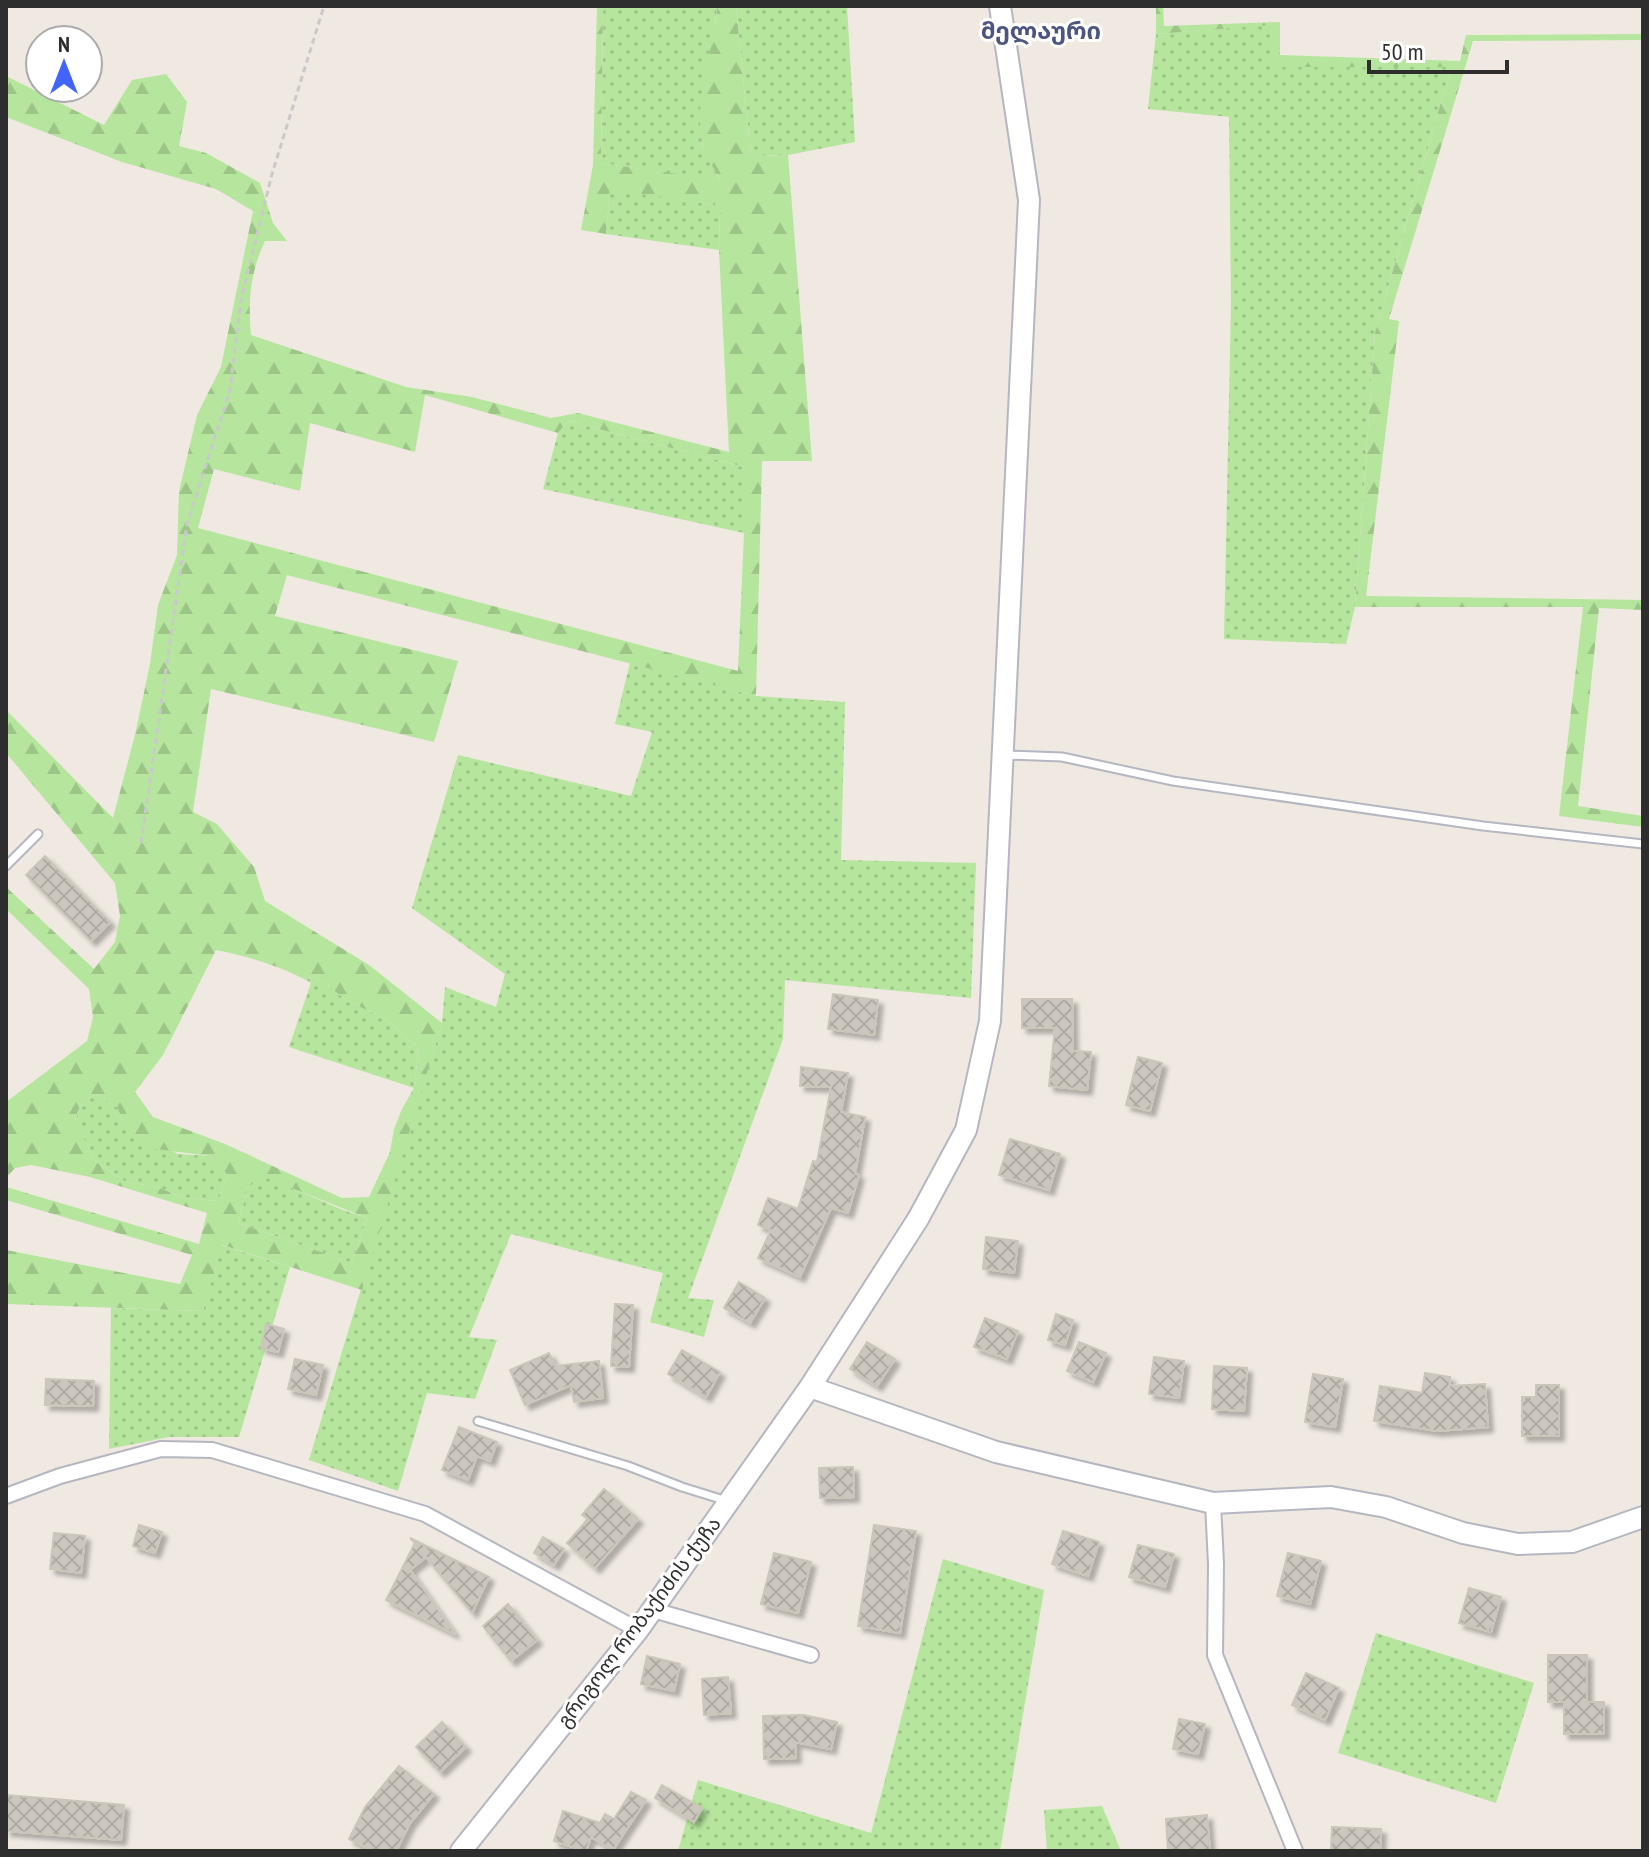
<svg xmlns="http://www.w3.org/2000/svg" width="1649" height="1857" viewBox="0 0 1649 1857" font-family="'PT Sans Narrow','Noto Sans Georgian',sans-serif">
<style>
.grass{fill:url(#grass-dots)}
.forest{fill:url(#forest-firs);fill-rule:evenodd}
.building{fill:url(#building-cross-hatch);stroke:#cbc5ba;stroke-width:2;filter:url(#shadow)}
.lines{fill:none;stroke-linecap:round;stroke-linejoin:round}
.lane-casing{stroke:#b4b7c1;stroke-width:11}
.street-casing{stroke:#b4b7c1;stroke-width:18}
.secondary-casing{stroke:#b4b7c1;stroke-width:24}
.path{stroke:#c9c9c9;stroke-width:3;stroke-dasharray:6 4;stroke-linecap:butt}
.lane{stroke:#fff;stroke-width:7}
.street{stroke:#fff;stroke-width:14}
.secondary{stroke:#fff;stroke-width:20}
.labels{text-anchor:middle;stroke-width:6;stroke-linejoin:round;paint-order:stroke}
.street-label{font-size:20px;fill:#2e2e2e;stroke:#fff}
.quarter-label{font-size:24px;font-weight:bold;fill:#4d5680;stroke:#fff}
</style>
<defs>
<pattern id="grass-dots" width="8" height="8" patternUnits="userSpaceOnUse" patternTransform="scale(2)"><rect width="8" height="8" fill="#b6e59e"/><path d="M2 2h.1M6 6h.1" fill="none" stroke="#9dc588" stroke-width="1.8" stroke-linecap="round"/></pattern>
<pattern id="forest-firs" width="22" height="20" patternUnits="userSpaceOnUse" patternTransform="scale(2)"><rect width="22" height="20" fill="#b6e59e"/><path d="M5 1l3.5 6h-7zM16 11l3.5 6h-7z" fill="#9dc588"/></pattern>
<pattern id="building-cross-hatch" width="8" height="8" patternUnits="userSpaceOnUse" patternTransform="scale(2)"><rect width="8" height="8" fill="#cbc7bf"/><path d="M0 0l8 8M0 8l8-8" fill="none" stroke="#afaba4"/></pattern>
<filter id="shadow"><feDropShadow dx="5" dy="5" stdDeviation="2" flood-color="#0004"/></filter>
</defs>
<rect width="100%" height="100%" fill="#efe9e1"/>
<path class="grass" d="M 603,6 L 717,6 L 702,144 L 720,181 L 601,163 Z
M 736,6 L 847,6 L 855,142 L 788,155 L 751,156 Z
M 1271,24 L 1274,67 L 1451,67 L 1375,333 L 1355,607 L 1346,644 L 1224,639 L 1231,303 L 1229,117 L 1148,109 L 1156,34 Z
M 610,188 L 720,206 L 719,250 L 606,234 Z
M 568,421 L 744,467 L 744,533 L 543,489 L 558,433 Z
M 630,663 L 756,696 L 845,702 L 841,860 L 976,863 L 971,998 L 785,980 L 783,1039 L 688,1298 L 714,1300 L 704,1337 L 650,1322 L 663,1273 L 511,1234 L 469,1337 L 497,1340 L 475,1399 L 427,1393 L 398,1491 L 309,1460 L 442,1023 L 445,987 L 496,1007 L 505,974 L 412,908 L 458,755 L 631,796 L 652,732 L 615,724 Z
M 314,976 L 348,1001 L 387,1020 L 419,1048 L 414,1088 L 289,1047 L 311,983 L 306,980 Z
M 98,1094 L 118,1108 L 123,1125 L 178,1154 L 210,1156 L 228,1175 L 218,1201 L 183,1198 L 158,1187 L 126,1182 L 95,1161 L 75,1121 C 80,1106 83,1099 98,1094 Z
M 264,1176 L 343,1210 L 367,1218 L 352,1263 L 238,1223 L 248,1187 Z
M 221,1245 L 290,1267 L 239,1437 L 169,1437 L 109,1449 L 111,1308 L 203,1311 Z
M 943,1559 L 1044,1590 L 1000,1851 L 678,1851 L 698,1780 L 871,1833 Z
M 1376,1633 L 1534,1683 L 1496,1803 L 1338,1753 Z
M 1102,1806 L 1121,1851 L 1047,1851 L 1044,1810 Z"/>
<path class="forest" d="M 597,6 L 603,6 L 601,163 L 720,180 C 714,168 704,154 702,141 C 694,95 714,51 717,6 L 736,6 L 751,156 L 788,155 L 812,461 L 762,461 L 756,696 L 287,575 L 275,616 L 458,661 L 434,742 L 211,689 L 193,812 L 217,824 L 254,867 L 265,901 L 369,965 L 442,1023 L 362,1290 L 222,1245 L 203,1311 L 6,1304 L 6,1250 L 180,1284 L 192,1255 L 6,1200 L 6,1187 L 199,1244 L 207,1213 L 90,1177 L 31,1165 L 15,1168 L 6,1178 L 6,1102 L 87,1041 L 93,1017 L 89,989 L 6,909 L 6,887 L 94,969 L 115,942 L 120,916 L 115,883 L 6,753 L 6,710 L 113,818 L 135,735 L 150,664 L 158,605 L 177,555 L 179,491 L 197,415 L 221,367 L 253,211 L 216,189 L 122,162 L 6,117 L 6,76 L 104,125 L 132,80 L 166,74 L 187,102 L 179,146 L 206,153 L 260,183 L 273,223 L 287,241 L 265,241 C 250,273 248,300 251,335 L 406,387 L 472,397 L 551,418 L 578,413 L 729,452 L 719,250 L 720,206 L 610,189 L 606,234 L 581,230 L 593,165 ZM 425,395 L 558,433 L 568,421 L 744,467 L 744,533 L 738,671 L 198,528 L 214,469 L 300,491 L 310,423 L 415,452 ZM 216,950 C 247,956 277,965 306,980 L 314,976 L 348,1001 L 387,1020 L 419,1048 L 414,1088 L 402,1109 L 394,1129 L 390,1152 L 369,1197 L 342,1198 L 225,1144 L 153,1117 L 135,1092 L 163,1055 ZM 98,1094 L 118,1108 L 123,1125 L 148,1148 L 210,1156 L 228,1175 L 218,1201 L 183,1198 L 158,1187 L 126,1182 L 95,1161 L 75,1120 C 80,1106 83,1099 98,1094 ZM 264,1177 L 367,1218 L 352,1263 L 238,1223 L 248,1187 Z
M 1156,6 L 1163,6 L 1164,26 L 1280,22 L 1280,55 L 1460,61 L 1466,35 L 1643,34 L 1643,40 L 1473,41 L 1389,319 L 1399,321 L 1366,596 L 1643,600 L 1643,610 L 1599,608 L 1578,806 L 1643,816 L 1643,827 L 1559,816 L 1583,607 L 1355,607 L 1375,333 L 1451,67 L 1273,67 L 1271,25 L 1156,34 Z"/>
<path class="building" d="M 45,856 L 110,922 L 91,941 L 26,875 Z
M 833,994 L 878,1000 L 874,1035 L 828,1029 Z
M 1022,999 L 1072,999 L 1073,1051 L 1091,1052 L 1087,1090 L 1049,1086 L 1055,1028 L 1022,1028 Z
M 1138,1057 L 1162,1063 L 1150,1111 L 1126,1105 Z
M 801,1067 L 848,1073 L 841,1112 L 865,1117 L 855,1174 L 859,1175 L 848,1213 L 831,1208 L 800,1277 L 758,1258 L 771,1230 L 758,1225 L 768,1198 L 798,1209 L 813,1161 L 817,1162 L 831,1087 L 800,1086 Z
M 1010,1139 L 1060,1154 L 1049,1190 L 999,1175 Z
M 986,1237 L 1018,1241 L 1014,1273 L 983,1269 Z
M 739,1282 L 765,1298 L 750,1323 L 724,1308 Z
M 615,1304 L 633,1305 L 629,1367 L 611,1366 Z
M 1056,1314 L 1073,1320 L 1065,1345 L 1048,1340 Z
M 985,1318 L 1018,1331 L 1007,1359 L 974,1347 Z
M 266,1324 L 284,1329 L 278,1352 L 261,1348 Z
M 867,1342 L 895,1359 L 877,1386 L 850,1369 Z
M 1079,1342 L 1106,1353 L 1093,1382 L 1067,1371 Z
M 682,1350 L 720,1372 L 706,1397 L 668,1374 Z
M 549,1353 L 555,1366 L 599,1361 L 603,1398 L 574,1402 L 571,1385 L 525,1405 L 510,1370 Z
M 1154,1357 L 1184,1361 L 1179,1398 L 1149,1394 Z
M 295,1359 L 323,1365 L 316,1395 L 288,1389 Z
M 1214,1366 L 1247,1368 L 1244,1411 L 1212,1409 Z
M 1425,1373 L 1450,1377 L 1449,1386 L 1485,1384 L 1488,1427 L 1437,1431 L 1374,1421 L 1380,1386 L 1422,1393 Z
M 1313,1374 L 1343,1379 L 1335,1427 L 1305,1422 Z
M 46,1379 L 94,1381 L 93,1406 L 45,1405 Z
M 1536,1385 L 1559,1385 L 1559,1436 L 1522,1436 L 1522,1397 L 1536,1397 Z
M 459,1427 L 497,1442 L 490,1461 L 477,1456 L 468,1480 L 442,1470 Z
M 853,1467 L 854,1497 L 820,1498 L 819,1468 Z
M 604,1489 L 638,1519 L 595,1568 L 567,1543 L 588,1519 L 582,1515 Z
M 139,1525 L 162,1532 L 155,1553 L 133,1546 Z
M 874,1525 L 916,1531 L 900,1633 L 858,1626 Z
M 1063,1531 L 1099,1542 L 1088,1576 L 1052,1564 Z
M 54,1533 L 85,1536 L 81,1573 L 50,1569 Z
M 543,1537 L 564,1549 L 554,1565 L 534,1553 Z
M 410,1538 L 489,1577 L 472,1613 L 426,1557 L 410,1570 L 455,1634 L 386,1600 L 415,1543 Z
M 1138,1545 L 1174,1554 L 1165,1587 L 1129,1577 Z
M 774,1553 L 811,1562 L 798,1613 L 761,1604 Z
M 1288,1553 L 1321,1561 L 1310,1604 L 1277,1596 Z
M 1469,1588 L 1501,1597 L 1491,1632 L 1459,1623 Z
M 508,1604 L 537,1640 L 511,1661 L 483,1626 Z
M 1548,1655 L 1587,1655 L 1587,1702 L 1604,1702 L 1604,1734 L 1564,1734 L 1564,1702 L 1548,1702 Z
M 647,1656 L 680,1664 L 674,1691 L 641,1684 Z
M 1306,1673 L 1339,1688 L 1325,1720 L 1292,1705 Z
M 728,1677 L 731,1713 L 704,1715 L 702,1679 Z
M 803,1715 L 837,1722 L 831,1749 L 795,1742 L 796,1758 L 764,1759 L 763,1716 Z
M 1179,1719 L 1205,1724 L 1198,1754 L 1173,1749 Z
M 442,1722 L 466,1747 L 440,1772 L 416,1747 Z
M 399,1766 L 434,1794 L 410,1823 L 396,1851 L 374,1851 L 349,1839 L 365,1807 Z
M 662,1785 L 702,1808 L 694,1822 L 655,1798 Z
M 631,1792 L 646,1800 L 613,1850 L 591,1837 L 586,1851 L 554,1841 L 563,1811 L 600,1823 L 605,1814 L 614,1819 Z
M 6,1795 L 124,1805 L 121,1840 L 6,1831 Z
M 1207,1815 L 1210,1851 L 1168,1851 L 1166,1819 Z
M 1332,1827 L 1381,1829 L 1380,1851 L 1331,1851 Z"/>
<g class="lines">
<defs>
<path id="lane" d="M 1006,755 L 1062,757 L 1173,781 L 1483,826 L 1643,844
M 6,866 L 38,834
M 478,1421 L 628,1466 L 682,1487 L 727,1501"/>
<path id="street" d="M 6,1496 L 60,1476 L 161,1449 L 212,1450 L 425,1514 L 638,1630
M 1213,1503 L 1216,1564 L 1215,1655 L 1295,1851
M 653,1610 L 811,1655"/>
<path id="secondary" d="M 810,1387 L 996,1452 L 1213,1503 L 1331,1497 L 1386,1507 L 1463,1533 L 1518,1544 L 1572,1542 L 1643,1517
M 461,1851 L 638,1630 L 810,1387 L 918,1219 L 966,1130 L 990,1021 L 1029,200 L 1000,6"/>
</defs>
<use href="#lane" class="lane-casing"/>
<use href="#street" class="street-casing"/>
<use href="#secondary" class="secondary-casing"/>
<path class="path" d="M 141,843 L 187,524 L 230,390 L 241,300 L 272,174 L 324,6"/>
<use href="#lane" class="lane"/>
<use href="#street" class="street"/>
<use href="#secondary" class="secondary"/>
</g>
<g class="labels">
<g class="street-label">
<text transform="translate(639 1622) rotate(-53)" y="7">გრიგოლ რობაქიძის ქუჩა</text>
</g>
<g class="quarter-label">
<text x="1041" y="39">მელაური</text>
</g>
</g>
<rect width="1649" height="1857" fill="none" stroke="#2e2e2e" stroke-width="16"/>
<g transform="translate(64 64)"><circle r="38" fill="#ffffff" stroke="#ababab" stroke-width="2"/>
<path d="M0-6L14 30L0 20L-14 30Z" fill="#4264fb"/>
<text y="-12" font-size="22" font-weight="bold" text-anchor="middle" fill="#2e2e2e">N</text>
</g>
<path d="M1369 60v12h138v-12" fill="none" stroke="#2e2e2e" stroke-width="4"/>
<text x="1381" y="60" font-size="24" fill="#2e2e2e" stroke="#ffffff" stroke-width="6" paint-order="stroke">50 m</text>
</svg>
